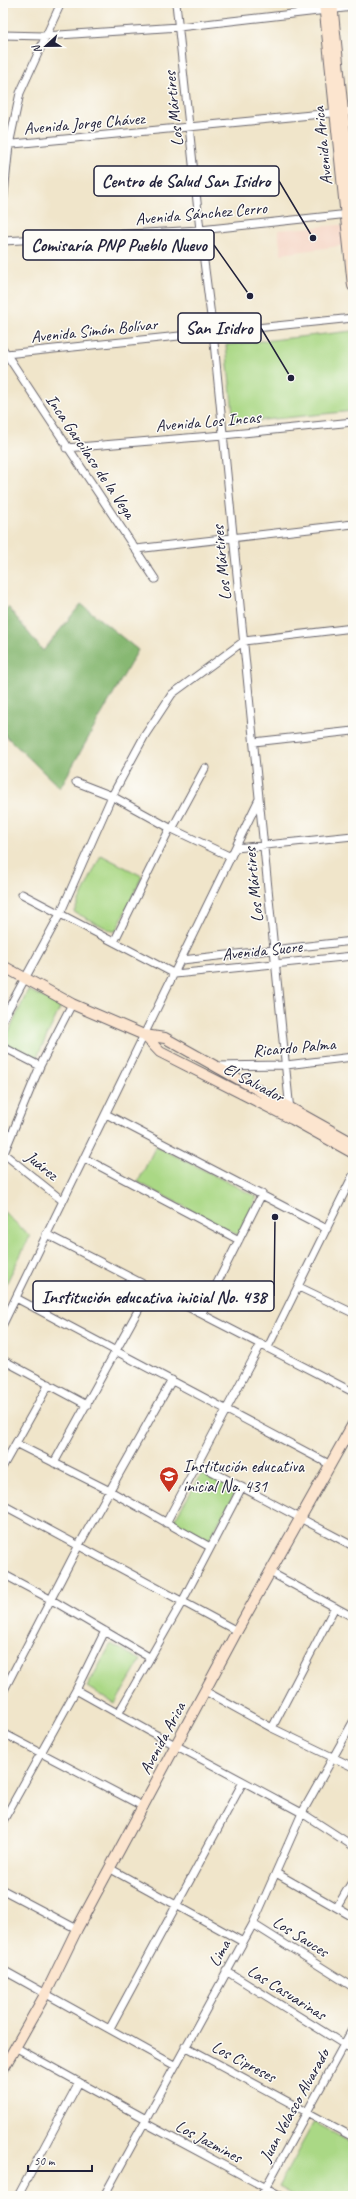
<svg xmlns="http://www.w3.org/2000/svg" width="356" height="2199" viewBox="0 0 356 2199" font-family="Caveat,sans-serif">
<style>
.built{fill:#f5d3c2}
.green{fill:#aad885;stroke:#667d60}
.forest{fill:#87b872;stroke:#546d56}
.lines{fill:none;stroke-linecap:round;stroke-linejoin:round}
.street-casing{stroke:#6a666d;stroke-width:9}
.secondary-casing{stroke:#6a666d;stroke-width:12}
.street{stroke:#fff;stroke-width:7}
.secondary{stroke:#fce5cf;stroke-width:10}
.labels{text-anchor:middle;stroke-width:3;stroke-linejoin:round;paint-order:stroke}
.street-label{font-size:17px;fill:#22223b;stroke:#fdfcf7}
.poi-label{font-size:17px;fill:#22223b;stroke:#fdfcf7;text-anchor:start}
.leader{fill:none;stroke:#22223b;stroke-width:1.5}
.callout-dot{fill:#22223b;stroke:#fdfcf7;stroke-width:1.5}
.callout{fill:#fdfcf7;stroke:#22223b;stroke-width:1.5}
.callout-label{font-size:18px;text-anchor:middle;font-weight:bold;fill:#22223b}
</style>
<rect width="100%" height="100%" fill="#fdfcf7"/>
<filter id="ink" filterUnits="userSpaceOnUse"><feTurbulence type="fractalNoise" baseFrequency=".025" numOctaves="2"/><feDisplacementMap in="SourceGraphic" scale="8" xChannelSelector="R" yChannelSelector="G"/><feConvolveMatrix kernelMatrix="1 2 1 2 8 2 1 2 1" color-interpolation-filters="sRGB"/></filter>
<filter id="wash" filterUnits="userSpaceOnUse"><feTurbulence type="fractalNoise" baseFrequency=".012" numOctaves="4" result="noise"/><feDisplacementMap in="SourceGraphic" scale="16" xChannelSelector="R" yChannelSelector="G"/><feGaussianBlur stdDeviation="0.9" result="paint"/><feColorMatrix in="noise" values="0 0 0 0 0 0 0 0 0 0 0 0 0 0 0 0 0 1.4 0 .05"/><feComposite in="paint" operator="in"/></filter>
<g filter="url(#wash)">
<rect width="100%" height="100%" fill="#f0e5ca"/>
<path class="built" d="M 339,225 L 345,228 L 347,245 L 281,254 L 278,230 Z"/>
<path class="green" d="M 353,331 L 353,411 L 234,423 L 226,345 Z
M 101,855 L 142,876 L 116,931 L 112,931 L 74,912 Z
M 28,990 L 61,1006 L 35,1061 L 3,1045 Z
M 156,1146 L 257,1197 L 238,1235 L 138,1182 Z
M 3,1211 L 30,1236 L 3,1290 Z
M 203,1472 L 237,1489 L 209,1540 L 176,1523 L 174,1520 Z
M 111,1644 L 141,1660 L 115,1704 L 87,1687 Z
M 314,2122 L 353,2143 L 353,2196 L 294,2196 L 278,2187 Z"/>
<path class="forest" d="M 81,604 L 138,650 L 60,788 L 3,733 L 3,614 L 8,607 L 43,651 Z"/>
</g>
<g filter="url(#ink)">
<g class="lines">
<defs>
<path id="street" d="M 176,3 L 200,230 L 213,332 L 290,1111
M 3,35 L 44,36 L 179,27 L 353,7
M 3,145 L 353,111
M 3,204 L 9,145 L 20,93 L 61,3
M 3,241 L 200,230 L 349,214
M 3,349 L 155,579
M 6,354 L 353,318
M 66,448 L 223,435 L 353,422
M 136,549 L 353,524
M 254,742 L 353,731
M 76,782 L 112,796 L 170,828 L 231,857
M 172,829 L 205,768
M 236,848 L 353,836
M 22,894 L 175,974 L 353,956
M 114,942 L 170,828
M 182,960 L 353,941
M 3,1019 L 60,914 L 112,796 L 145,735 L 172,694 L 244,641 L 353,628
M 3,1047 L 40,1066
M 218,1066 L 286,1065 L 353,1057
M 106,1114 L 327,1229
M 3,1153 L 63,1201
M 4,1153 L 40,1066 L 72,1004
M 84,1158 L 239,1240
M 46,1234 L 353,1392
M 299,1287 L 353,1313
M 16,1298 L 329,1464
M 202,1313 L 262,1194
M 3,1324 L 259,799
M 268,1347 L 353,1175
M 3,1360 L 87,1405
M 17,1444 L 110,1491 L 210,1547
M 54,1463 L 151,1287
M 198,1464 L 353,1546
M 3,1466 L 49,1384
M 3,1505 L 237,1631
M 166,1523 L 261,1344
M 270,1572 L 353,1617
M 3,1574 L 50,1599 L 149,1657
M 76,1690 L 149,1731 L 302,1813 L 353,1846
M 205,1691 L 272,1728 L 353,1767
M 3,1692 L 79,1545 L 172,1380
M 118,1714 L 182,1602 L 242,1487
M 272,1728 L 335,1607
M 3,1733 L 144,1807
M 3,1821 L 76,1690 L 105,1631
M 109,1868 L 243,1942
M 276,1873 L 353,1917
M 3,1890 L 77,1929
M 337,1907 L 353,1880
M 253,1924 L 353,1987
M 3,1970 L 174,2065
M 226,1971 L 353,2050
M 110,2028 L 243,1782
M 185,2046 L 353,2137
M 15,2047 L 146,2119
M 145,2123 L 281,2196
M 18,2196 L 79,2082
M 104,2196 L 253,1924 L 302,1813 L 353,1722
M 261,2196 L 353,2028"/>
<path id="secondary" d="M 324,3 L 353,286
M 332,3 L 353,211
M 3,966 L 72,1004 L 144,1035 L 165,1038 L 353,1143
M 144,1035 L 160,1052 L 292,1119 L 353,1153
M 3,2069 L 46,1993 L 77,1929 L 237,1631 L 353,1424"/>
</defs>
<use href="#street" class="street-casing"/>
<use href="#secondary" class="secondary-casing"/>
<use href="#street" class="street"/>
<use href="#secondary" class="secondary"/>
</g>
</g>
<defs>
<symbol id="school-pin" viewBox="-11 -11 22 30"><path d="M0 17L-7.5 6A9.5 9.5 0 1 1 7.5 6Z" fill="#c8321e" stroke="#fdfcf7"/><path d="M0-5L7-2L0 1L-7-2ZM-4 1L0 2.5L4 1V4Q0 6-4 4Z" fill="#fff"/></symbol>
</defs>
<g fill-rule="evenodd">
<use href="#school-pin" x="158" y="1465" width="22" height="30"/>
</g>
<g class="labels">
<g class="street-label">
<text transform="translate(173 109) rotate(-96)" y="6">Los Mártires</text>
<text transform="translate(84 123) rotate(-5)" y="6">Avenida Jorge Chávez</text>
<text transform="translate(322 146) rotate(-96)" y="6">Avenida Arica</text>
<text transform="translate(201 213) rotate(-5)" y="6">Avenida Sánchez Cerro</text>
<text transform="translate(94 330) rotate(-6)" y="6">Avenida Simón Bolívar</text>
<text transform="translate(208 421) rotate(-5)" y="6">Avenida Los Incas</text>
<text transform="translate(91 456) rotate(56)" y="6">Inca Garcilaso de la Vega</text>
<text transform="translate(221 563) rotate(-96)" y="6">Los Mártires</text>
<text transform="translate(253 885) rotate(-96)" y="6">Los Mártires</text>
<text transform="translate(262 950) rotate(-6)" y="6">Avenida Sucre</text>
<text transform="translate(294 1047) rotate(-5)" y="6">Ricardo Palma</text>
<text transform="translate(254 1082) rotate(28)" y="6">El Salvador</text>
<text transform="translate(42 1165) rotate(39)" y="6">Juárez</text>
<text transform="translate(162 1738) rotate(-62)" y="6">Avenida Arica</text>
<text transform="translate(301 1936) rotate(32)" y="6">Los Sauces</text>
<text transform="translate(219 1953) rotate(-61)" y="6">Lima</text>
<text transform="translate(287 1992) rotate(32)" y="6">Las Casuarinas</text>
<text transform="translate(244 2061) rotate(28)" y="6">Los Cipreses</text>
<text transform="translate(294 2105) rotate(-61)" y="6">Juan Velasco Alvarado</text>
<text transform="translate(209 2141) rotate(28)" y="6">Los Jazmines</text>
</g>
<g class="poi-label">
<text x="183" y="1472">Institución educativa<tspan x="183" dy="20">inicial No. 431</tspan></text>
</g>
</g>
<path class="leader" d="M313 238L279 181M250 296L214 245M291 378L261 328M275 1217L274 1296"/>
<g class="callout-dot">
<circle cx="313" cy="238" r="4"/>
<circle cx="250" cy="296" r="4"/>
<circle cx="291" cy="378" r="4"/>
<circle cx="275" cy="1217" r="4"/>
</g>
<g class="callout">
<rect x="94" y="166" width="185" height="30" rx="4"/>
<rect x="23" y="230" width="191" height="30" rx="4"/>
<rect x="178" y="313" width="83" height="30" rx="4"/>
<rect x="33" y="1281" width="241" height="30" rx="4"/>
</g>
<g class="callout-label">
<text x="186" y="187">Centro de Salud San Isidro</text>
<text x="119" y="251">Comisaría PNP Pueblo Nuevo</text>
<text x="219" y="334">San Isidro</text>
<text x="154" y="1303">Institución educativa inicial No. 438</text>
</g>
<rect width="356" height="2199" fill="none" stroke="#fdfcf7" stroke-width="16"/>
<g transform="translate(46 46) rotate(248)" stroke="#fdfcf7" stroke-width="3" paint-order="stroke">
<path d="M0-3L7 15L0 10L-7 15Z" fill="#22223b"/>
<text y="-6" font-size="11" font-weight="bold" text-anchor="middle" fill="#22223b">N</text>
</g>
<path d="M28 2165v6h64v-6" fill="none" stroke="#22223b" stroke-width="2"/>
<text x="34" y="2165" font-size="12" fill="#22223b" stroke="#fdfcf7" stroke-width="3" paint-order="stroke">50 m</text>
</svg>
